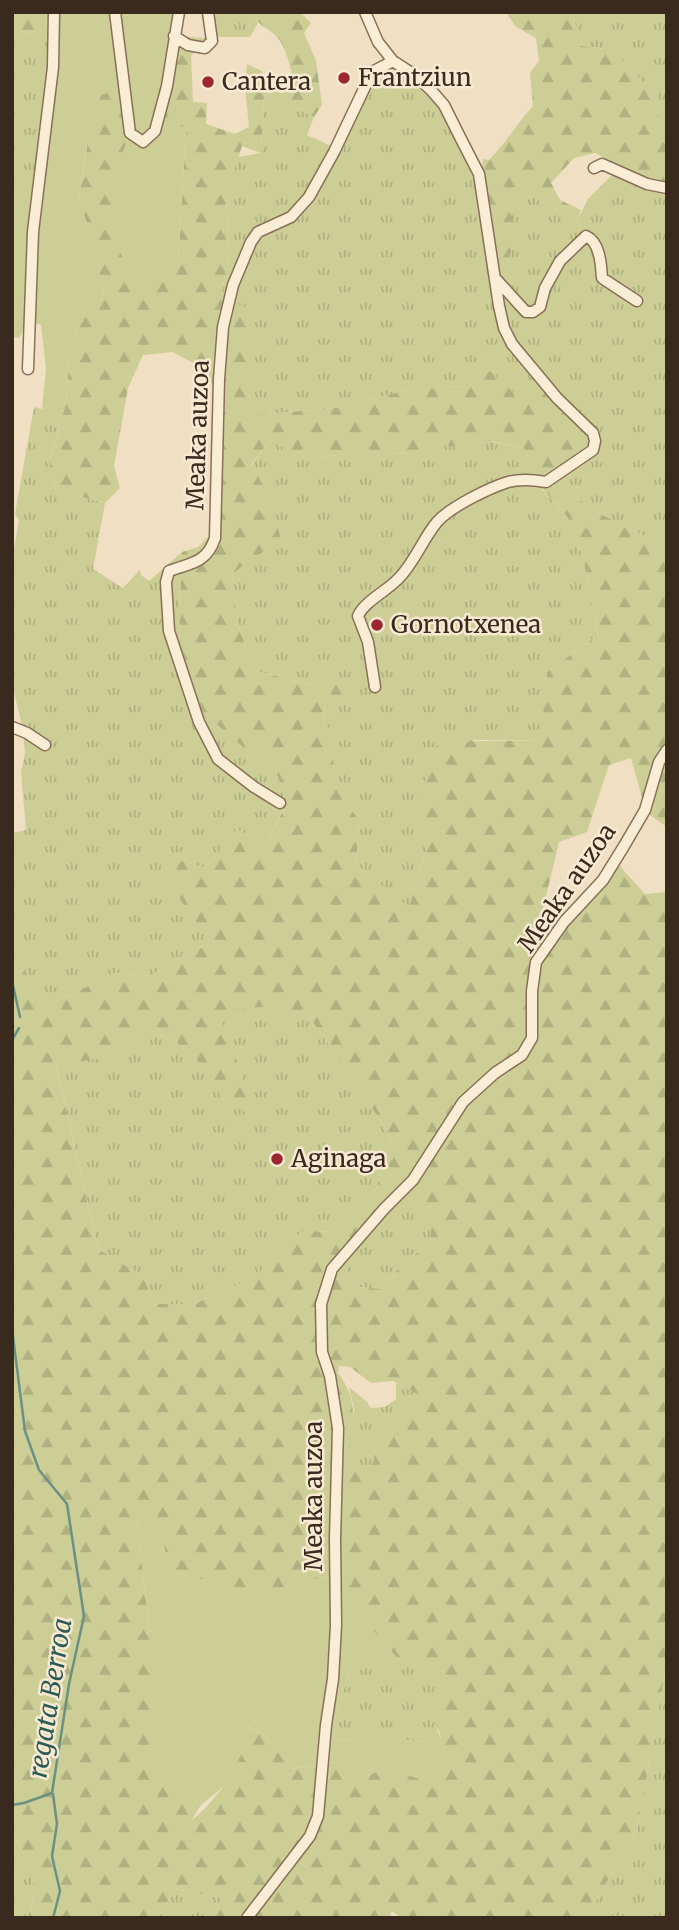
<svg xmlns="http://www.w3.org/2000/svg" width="679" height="1930" viewBox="0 0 679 1930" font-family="Merriweather,serif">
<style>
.grass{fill:url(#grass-tufts)}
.forest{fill:url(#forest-firs);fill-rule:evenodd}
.garden{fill:#ccce96}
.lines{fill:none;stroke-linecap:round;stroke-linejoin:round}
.stream{stroke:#6b9185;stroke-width:2.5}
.minor-casing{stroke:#8a6f58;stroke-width:13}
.minor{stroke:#faedd6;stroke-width:10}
.poi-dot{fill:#9c2630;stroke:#f7e9d2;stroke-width:2.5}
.labels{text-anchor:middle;stroke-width:5;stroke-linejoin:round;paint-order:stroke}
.poi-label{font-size:24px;fill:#3a291d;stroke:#f7e9d2;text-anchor:start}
.street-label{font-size:24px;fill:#3a291d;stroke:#f7e9d2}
.water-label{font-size:26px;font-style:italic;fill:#2c5a54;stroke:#f7e9d2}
</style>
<defs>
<pattern id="grass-tufts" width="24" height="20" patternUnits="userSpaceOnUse" patternTransform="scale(1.75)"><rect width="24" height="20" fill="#ccce96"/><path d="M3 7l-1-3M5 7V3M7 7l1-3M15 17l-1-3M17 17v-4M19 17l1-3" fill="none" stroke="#b0b181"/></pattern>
<pattern id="forest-firs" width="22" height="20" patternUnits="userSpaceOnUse" patternTransform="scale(1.75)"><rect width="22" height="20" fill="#ccce96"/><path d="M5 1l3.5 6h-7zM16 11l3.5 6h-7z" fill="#b0b181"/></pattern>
</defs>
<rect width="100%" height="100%" fill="#f0dfc2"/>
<path class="grass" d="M 214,12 L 253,12 L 258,23 L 250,37 L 215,37 Z
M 667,12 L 667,126 L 659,126 L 656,96 L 612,50 L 582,46 L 572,13 Z
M 54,28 L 37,197 L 12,194 L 12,36 Z
M 395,68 L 414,78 L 442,108 L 477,173 L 493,277 L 508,267 L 512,246 L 512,191 L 526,193 L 577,221 L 588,199 L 616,171 L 667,190 L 667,548 L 599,513 L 554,483 L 542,489 L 568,518 L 582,554 L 598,635 L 547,672 L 542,740 L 474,740 L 416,806 L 426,850 L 409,908 L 356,864 L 359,820 L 333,784 L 334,738 L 323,721 L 326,702 L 351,694 L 329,673 L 310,684 L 255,671 L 237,623 L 233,573 L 265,488 L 251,466 L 271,439 L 301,460 L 358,452 L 414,454 L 435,442 L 451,447 L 489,441 L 524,448 L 531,465 L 533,376 L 513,392 L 468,386 L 415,388 L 335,408 L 253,415 L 247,382 L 247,309 L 221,297 L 229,255 L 226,197 L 238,157 L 261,153 L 264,96 L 293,106 L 314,117 L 307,135 L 338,149 L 374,79 L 382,79 L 388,70 Z
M 66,403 L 50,461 L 56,490 L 105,503 L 93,569 L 123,588 L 140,570 L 141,575 L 149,581 L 182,552 L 179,636 L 251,754 L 271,758 L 287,801 L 266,846 L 237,829 L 221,851 L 204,868 L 184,861 L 161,866 L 172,888 L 214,946 L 196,948 L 150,976 L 114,973 L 42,1009 L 20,960 L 12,935 L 12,833 L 26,830 L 21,772 L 25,753 L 22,726 L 12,684 L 12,561 L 19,520 L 15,514 L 34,407 L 42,409 Z
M 263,1007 L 307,1014 L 358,1085 L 392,1140 L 376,1189 L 339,1232 L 303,1231 L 261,1275 L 194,1304 L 154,1304 L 143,1276 L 98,1249 L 56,1064 L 122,1055 L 146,1028 L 190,1050 L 225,1101 L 250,1114 L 239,1066 L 217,1010 Z
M 413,1196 L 433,1216 L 430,1243 L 400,1266 L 383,1289 L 355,1287 L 345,1266 L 364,1239 Z
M 396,1383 L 420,1395 L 391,1435 L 376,1444 L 373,1463 L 360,1470 L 351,1471 L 347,1459 L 354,1409 L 349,1387 L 367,1402 L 371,1408 L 385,1407 L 396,1399 Z
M 399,1660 L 432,1670 L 449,1697 L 437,1730 L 444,1744 L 376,1737 L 356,1740 L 333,1739 L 336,1712 L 350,1672 Z
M 667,1662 L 667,1918 L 586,1918 L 637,1830 Z
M 15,1834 L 34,1877 L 31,1918 L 12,1918 L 12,1836 Z
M 175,1889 L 223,1898 L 212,1918 L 158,1918 Z"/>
<path class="forest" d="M 12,12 L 54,12 L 54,28 L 12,36 Z
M 253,12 L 300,12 L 311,23 L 304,33 L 316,60 L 322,105 L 314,117 L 293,106 L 264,96 L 261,153 L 242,146 L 226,197 L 229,255 L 221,297 L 247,308 L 247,382 L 253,415 L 335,408 L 415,388 L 468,386 L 490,371 L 513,392 L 533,376 L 584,429 L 593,443 L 542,479 L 531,465 L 524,448 L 491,441 L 451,447 L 435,442 L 415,454 L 358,452 L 301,460 L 271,439 L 251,465 L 265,488 L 281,539 L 233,573 L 237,623 L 255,671 L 309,684 L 329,673 L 349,680 L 352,694 L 326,702 L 323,720 L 334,738 L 333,784 L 359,820 L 356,864 L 409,907 L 426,851 L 416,806 L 438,742 L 541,740 L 547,672 L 598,635 L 582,554 L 568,518 L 542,488 L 554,482 L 599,513 L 667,548 L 667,827 L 646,812 L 631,758 L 609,765 L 587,832 L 559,842 L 542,913 L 551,932 L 616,862 L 645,894 L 667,892 L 667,1662 L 637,1830 L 586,1918 L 402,1918 L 391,1911 L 390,1918 L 212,1918 L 223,1898 L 175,1889 L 158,1918 L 31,1918 L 34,1877 L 15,1834 L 12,1836 L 12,935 L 20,960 L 42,1009 L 114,973 L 150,976 L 196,948 L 213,946 L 172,888 L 160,865 L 184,861 L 204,868 L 221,851 L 237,829 L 266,846 L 287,802 L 271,758 L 251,754 L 198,708 L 179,636 L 182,552 L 198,547 L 212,533 L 216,390 L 200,367 L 173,352 L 143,355 L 128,388 L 114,466 L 120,488 L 105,503 L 56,490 L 50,461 L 66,403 L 69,357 L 79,319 L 104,295 L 91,237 L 79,199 L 91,120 L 99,94 L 123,89 L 130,132 L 113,236 L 178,263 L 186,127 L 155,131 L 176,53 L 191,56 L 193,102 L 207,103 L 206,124 L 235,134 L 249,127 L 245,87 L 247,64 L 262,71 L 267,93 L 294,90 C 293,75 287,47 276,36 C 266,26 259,28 253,12 ZM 263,1007 L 307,1014 L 358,1085 L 392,1140 L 376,1189 L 339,1232 L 303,1231 L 264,1256 L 260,1275 L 194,1304 L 154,1304 L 143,1276 L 98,1249 L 56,1065 L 122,1055 L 146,1028 L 190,1050 L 225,1101 L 251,1115 L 239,1066 L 218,1011 ZM 413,1196 L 432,1216 L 430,1243 L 400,1266 L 383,1289 L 355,1287 L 345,1266 L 364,1239 ZM 339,1366 L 350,1367 L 371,1383 L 393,1381 L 419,1395 L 391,1435 L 376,1444 L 373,1463 L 360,1470 L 351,1471 C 346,1458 349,1451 351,1437 C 355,1411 354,1394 338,1373 ZM 137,1521 L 162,1537 L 170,1572 L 245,1590 L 287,1590 L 325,1576 L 399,1660 L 432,1670 L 449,1697 L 434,1717 L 446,1752 L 427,1781 L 388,1769 L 363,1776 L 338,1762 L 291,1769 L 266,1736 L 246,1726 C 240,1769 223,1793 191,1821 L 201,1805 L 171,1781 L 150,1636 Z
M 506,12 L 572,13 L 582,46 L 612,50 L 657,96 L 659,126 L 667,126 L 667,185 L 656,184 L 595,153 L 574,158 L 551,183 L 560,200 L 581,210 L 577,221 L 526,193 L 512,192 L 512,246 L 508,267 L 498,274 L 481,174 L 483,159 L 489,160 C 506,143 517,123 533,106 L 530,73 L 539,61 L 536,38 L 515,26 Z"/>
<path class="garden" d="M 54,12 L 179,12 L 175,36 L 206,38 L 191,56 L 176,53 L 156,131 L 186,126 L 178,263 L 149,295 C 140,285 114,247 113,234 C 111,211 125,208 113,181 L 130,132 L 124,89 L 100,95 L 87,144 L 79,199 L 91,237 L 104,295 L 79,319 L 69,357 L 66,403 L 42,409 L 46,368 L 41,325 L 29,321 L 19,338 L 12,337 L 12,194 L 36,196 Z
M 137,1521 L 162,1537 L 170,1572 L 245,1590 L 287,1590 L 325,1576 L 399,1660 L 350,1672 L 336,1712 L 333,1739 L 356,1740 L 376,1737 L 444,1744 L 450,1770 L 444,1780 L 427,1781 L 388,1769 L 363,1776 L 338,1762 L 290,1769 L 266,1736 L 247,1726 L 242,1753 L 227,1784 L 201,1805 L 171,1781 L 151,1759 L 150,1636 Z"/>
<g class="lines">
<path class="stream" d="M 12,981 L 20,1017
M 12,1040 L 19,1028
M 12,1329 L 25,1431 L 39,1470 L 67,1504 L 84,1616 L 69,1684 L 52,1793 L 24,1803 L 12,1805
M 53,1794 L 57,1824 L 52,1856 L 60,1891 L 53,1918"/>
<defs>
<path id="minor" d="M 115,12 L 130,133 L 143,142 L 155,131 L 167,86 L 179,12
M 174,36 L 188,45 L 205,48 L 212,41 L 208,12
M 594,168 L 602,164 L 647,184 L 667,188
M 495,278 L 526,312 L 533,312 L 540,307 L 545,288 L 560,261 L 586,236 C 600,242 601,264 602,278 L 637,301
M 28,369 L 33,232 L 53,67 L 54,12
M 375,687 L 368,642 L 358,616 C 364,602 385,592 397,580 C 414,564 422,540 437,522 C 450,507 489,488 508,482 C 520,479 534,480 546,482 L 593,450 L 595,441 L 593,433 L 557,398 L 512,344 L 504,328 L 499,306 L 479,174 L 462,141 L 444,105 L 431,90 L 416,76 L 393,61
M 12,727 L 27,733 L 45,745
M 280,803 L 254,787 L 218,759 L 199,722 L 169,631 L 166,582 L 169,571 C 191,563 207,563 215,538 L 219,379 L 223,327 L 233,285 L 251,242 L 258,232 L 291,217 L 309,197 L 334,152 L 372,72 L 393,61 L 378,42 L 365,12
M 247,1918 L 310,1836 L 318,1816 L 326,1725 L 333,1679 L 336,1625 L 335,1539 L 338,1428 L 330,1376 L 322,1352 L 321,1304 L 332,1269 L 384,1209 L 413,1180 L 463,1102 L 495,1073 L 522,1055 L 532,1038 L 532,991 L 536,962 L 564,922 L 603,880 L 624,846 L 645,810 L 659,762 L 667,750"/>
</defs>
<use href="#minor" class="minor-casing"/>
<use href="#minor" class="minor"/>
</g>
<g class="poi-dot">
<circle cx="344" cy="78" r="7"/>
<circle cx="208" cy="82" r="7"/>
<circle cx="377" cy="625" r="7"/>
<circle cx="277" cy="1159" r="7"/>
</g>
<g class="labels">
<g class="poi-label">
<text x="358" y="86">Frantziun</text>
<text x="222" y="90">Cantera</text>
<text x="391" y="633">Gornotxenea</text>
<text x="291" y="1167">Aginaga</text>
</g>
<g class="street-label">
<text transform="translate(198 435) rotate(-88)" y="8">Meaka auzoa</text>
<text transform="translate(567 888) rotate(-55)" y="8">Meaka auzoa</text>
<text transform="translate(314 1496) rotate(-90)" y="8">Meaka auzoa</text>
</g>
<g class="water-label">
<text transform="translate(50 1698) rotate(-81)" y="9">regata Berroa</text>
</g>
</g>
<rect width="679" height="1930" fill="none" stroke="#3a291d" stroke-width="28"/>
</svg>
